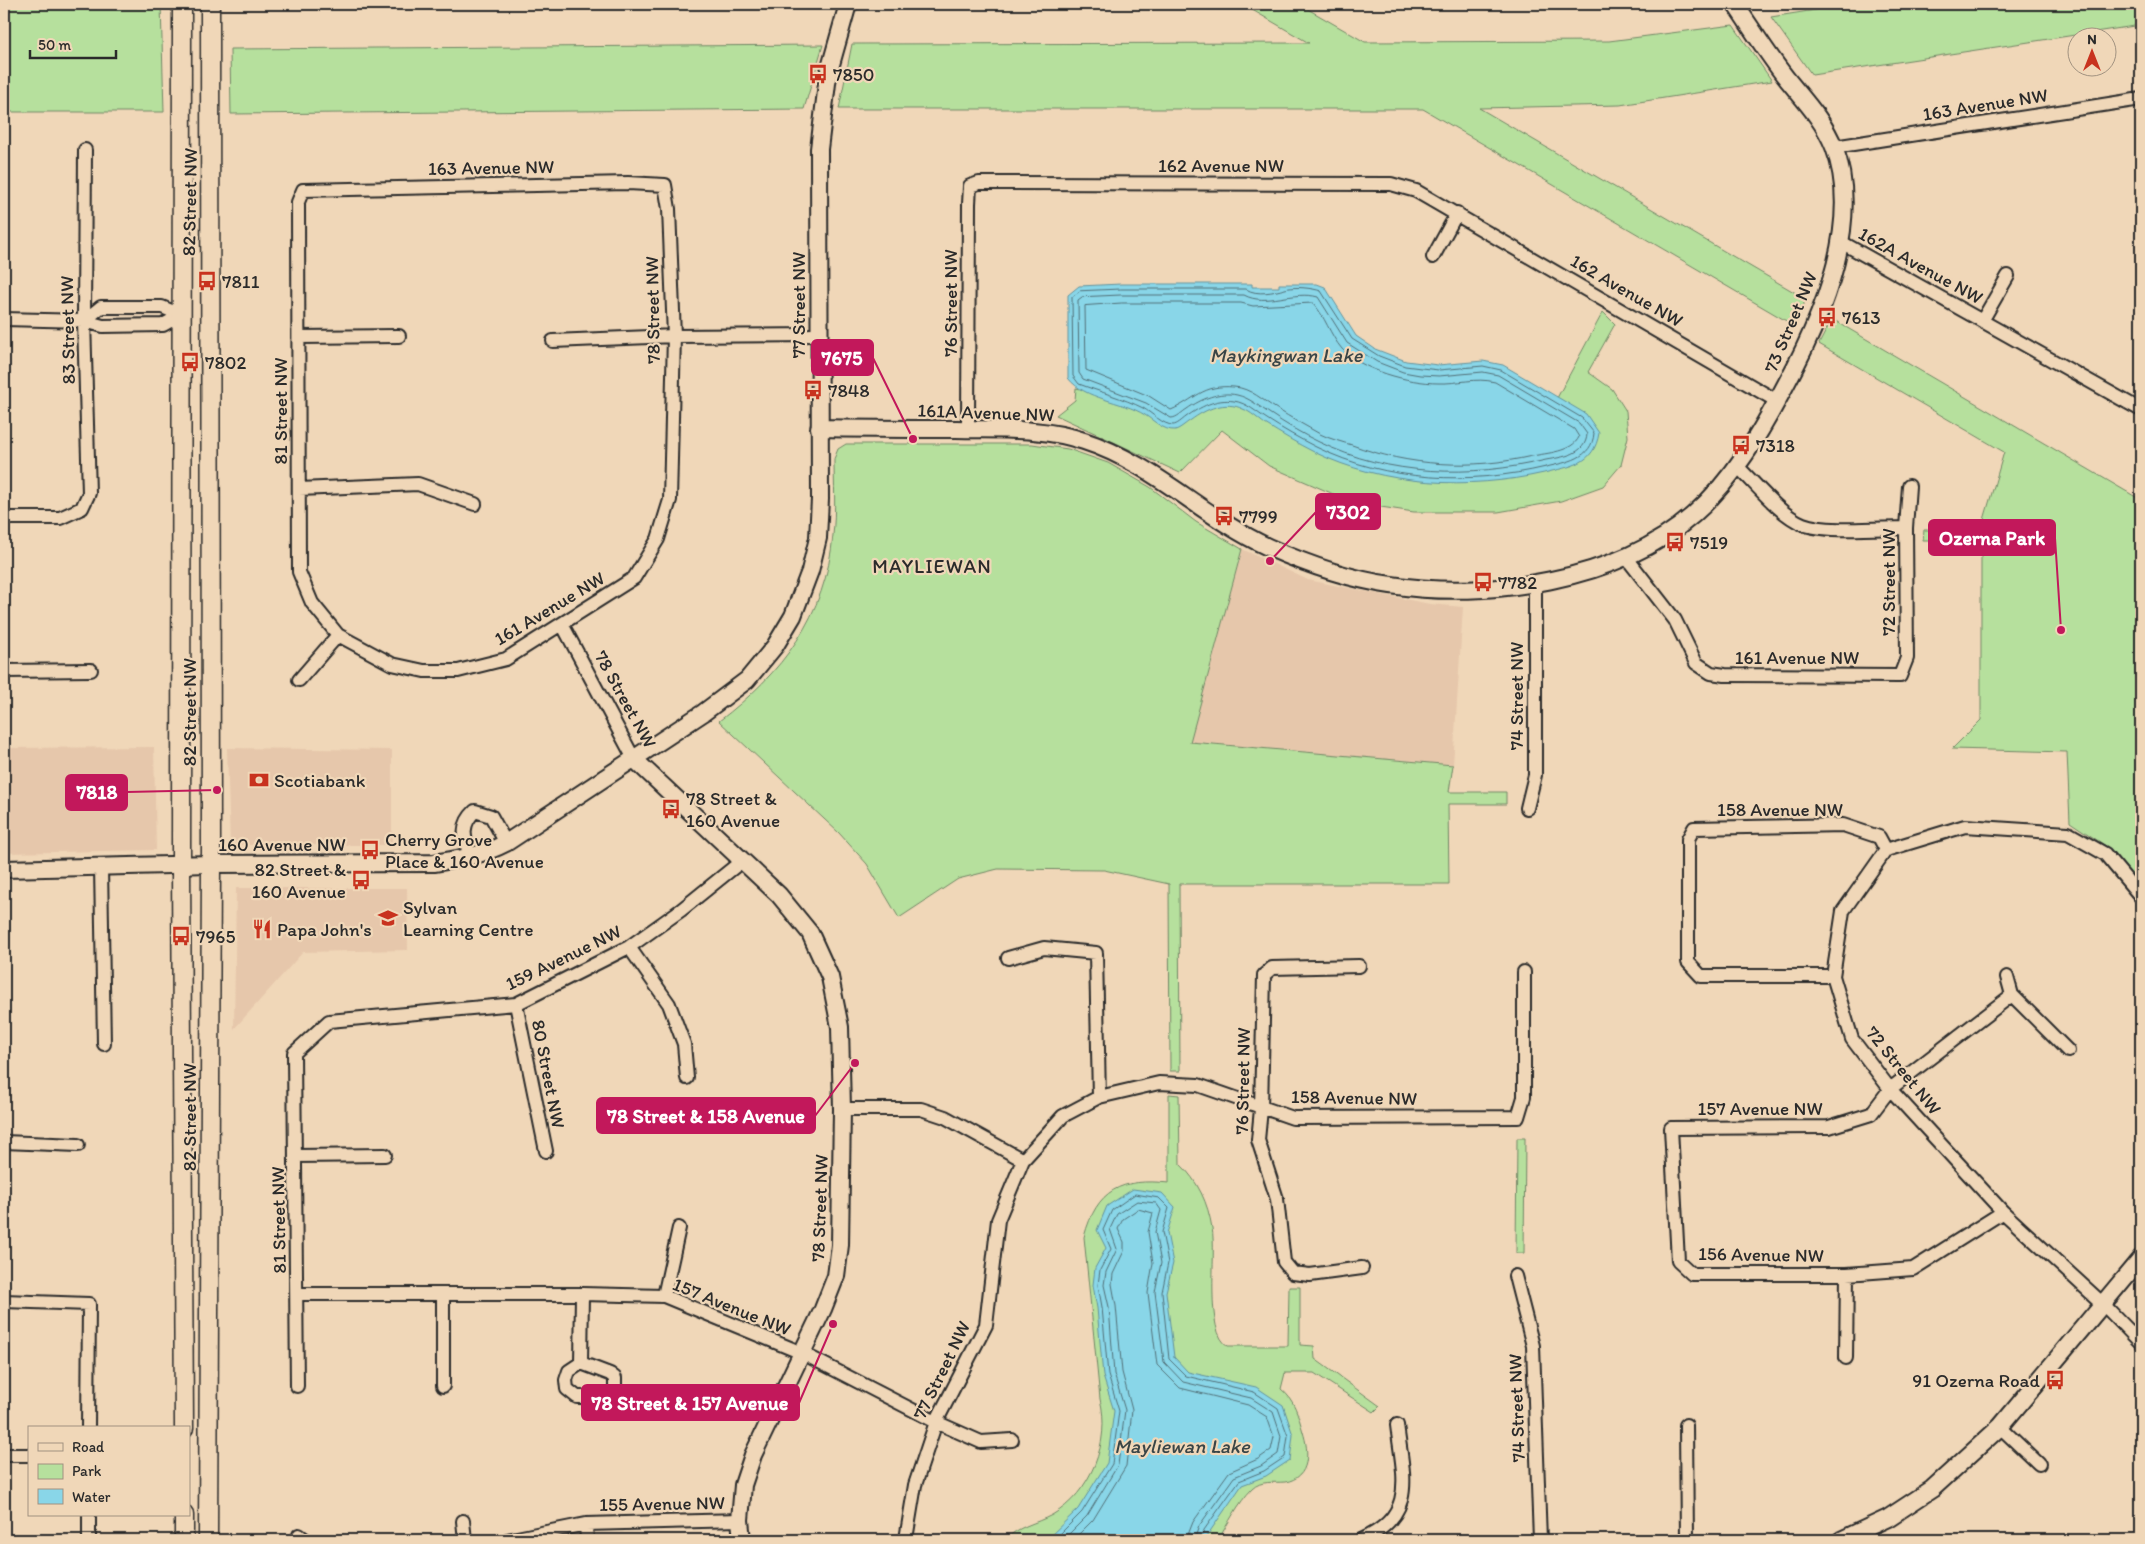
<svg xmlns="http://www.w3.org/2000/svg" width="2145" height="1544" viewBox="0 0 2145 1544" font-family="Itim,sans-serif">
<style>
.built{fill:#e6c7ab}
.green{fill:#b6e09d;stroke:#708664}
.water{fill:#89d6e8;stroke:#63929c}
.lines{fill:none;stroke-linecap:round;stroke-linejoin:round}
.shore{stroke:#516f77;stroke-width:1}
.minor-casing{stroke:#2b2b2b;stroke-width:16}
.tertiary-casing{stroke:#2b2b2b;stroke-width:20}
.secondary-casing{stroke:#2b2b2b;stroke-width:21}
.minor{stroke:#f0d7b8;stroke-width:12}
.tertiary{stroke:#f0d7b8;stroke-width:16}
.secondary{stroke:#f0d7b8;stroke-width:18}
.labels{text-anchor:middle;stroke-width:4.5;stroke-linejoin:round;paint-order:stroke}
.poi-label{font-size:19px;fill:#2b2b2b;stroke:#f0d7b8;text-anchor:start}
.street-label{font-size:19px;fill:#2b2b2b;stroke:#f0d7b8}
.water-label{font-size:20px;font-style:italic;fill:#394547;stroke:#f0d7b8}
.neighbourhood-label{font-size:20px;letter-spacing:1px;fill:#2b2b2b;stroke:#f0d7b8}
.leader{fill:none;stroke:#c2185b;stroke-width:2}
.callout-dot{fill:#c2185b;stroke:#f0d7b8;stroke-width:2}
.callout{fill:#c2185b;stroke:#c2185b;stroke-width:2}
.callout-label{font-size:20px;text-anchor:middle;font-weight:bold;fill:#fff}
</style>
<rect width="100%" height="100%" fill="#f0d7b8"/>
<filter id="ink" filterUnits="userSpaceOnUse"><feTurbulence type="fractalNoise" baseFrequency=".02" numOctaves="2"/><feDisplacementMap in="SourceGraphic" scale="10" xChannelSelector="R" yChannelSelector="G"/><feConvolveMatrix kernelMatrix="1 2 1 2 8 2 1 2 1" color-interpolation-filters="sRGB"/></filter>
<g filter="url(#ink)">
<path class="built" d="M 1242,549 L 1308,580 L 1430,604 L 1463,607 L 1453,765 L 1189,742 Z
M 154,747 L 156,850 L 4,853 L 4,748 Z
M 227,748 L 392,750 L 392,845 L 230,845 Z
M 236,888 L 407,888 L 408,950 L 303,952 L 234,1029 Z"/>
<path class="green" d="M 4,4 L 161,4 L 164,112 L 4,112 Z
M 1242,4 L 1299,4 L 1365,42 L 1609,41 L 1733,25 L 1772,81 L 1620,105 L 1479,108 L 1806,299 L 1795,326 L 1423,109 L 839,109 L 852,44 L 1309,43 Z
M 1853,4 L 2141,4 L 2141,25 L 1812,75 L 1771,17 Z
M 823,45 L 804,109 L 231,114 L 230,49 Z
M 1603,312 L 1615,324 L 1588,372 L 1612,389 L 1626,411 L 1628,437 L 1621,465 L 1603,486 L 1561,501 L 1498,512 L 1414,512 L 1354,503 L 1269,466 L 1222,430 L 1180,473 L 1056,415 L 1075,400 L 1076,388 L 1164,407 L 1223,394 L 1559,447 L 1557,398 Z
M 1832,319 L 2141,500 L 2141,886 L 2109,848 L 2070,822 L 2067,752 L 1952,749 L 1981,720 L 1981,540 L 1923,540 L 1924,530 L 1981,530 L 2004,452 L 1819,344 Z
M 846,444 L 1032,444 L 1068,449 L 1108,463 L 1150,487 L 1196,522 L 1242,549 L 1190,742 L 1453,765 L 1449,792 L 1506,792 L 1506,804 L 1448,804 L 1449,884 L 1179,884 L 1180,1071 L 1170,1071 L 1169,884 L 1104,870 L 998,869 L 958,879 L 899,918 L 867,864 L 839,833 L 719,721 C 782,673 826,616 833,535 C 836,510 834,484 834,459 L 838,449 Z
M 1169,1094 L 1179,1095 L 1180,1164 C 1198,1181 1208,1203 1212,1228 C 1217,1255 1204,1332 1228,1346 L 1288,1346 L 1289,1287 L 1300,1287 L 1300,1345 L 1314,1346 L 1315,1359 L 1380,1406 L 1374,1412 L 1314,1373 L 1285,1373 L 1281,1389 C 1295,1400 1298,1415 1303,1432 C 1309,1451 1311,1478 1285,1482 C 1274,1483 1261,1480 1252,1489 C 1238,1503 1228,1524 1218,1540 L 1005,1540 C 1018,1526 1035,1524 1052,1515 C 1091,1493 1111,1441 1100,1399 L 1084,1237 C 1097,1189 1121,1178 1169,1183 Z
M 1517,1138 L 1525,1138 L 1524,1253 L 1516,1253 Z"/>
<path class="water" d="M 1121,284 L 1252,284 L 1252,287 L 1279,287 L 1279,284 L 1317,284 L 1325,287 L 1356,336 L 1375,349 L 1406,361 L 1438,365 L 1483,361 L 1503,365 L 1586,414 L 1599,433 C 1594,465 1571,466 1544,473 C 1469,490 1384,486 1314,452 C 1298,444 1281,434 1265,424 C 1258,419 1251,412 1243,409 C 1225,400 1206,409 1191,420 C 1186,423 1180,429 1175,430 C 1164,431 1153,420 1145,415 C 1121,400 1085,400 1068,378 L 1068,295 L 1079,286 Z
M 1133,1189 L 1162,1193 L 1175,1207 L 1167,1233 L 1173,1263 L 1166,1292 L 1174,1357 L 1188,1372 L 1256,1387 L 1283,1405 L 1293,1435 L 1290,1460 L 1266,1476 L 1242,1485 L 1204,1540 L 1046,1540 L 1078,1509 L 1107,1463 L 1114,1411 L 1103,1376 L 1097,1308 L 1093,1285 L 1095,1268 L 1106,1248 L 1097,1230 L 1107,1206 Z"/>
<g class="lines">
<path class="shore" d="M 1121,289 L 1246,289 C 1257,296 1274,292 1285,289 C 1294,286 1312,288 1321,291 L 1352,339 L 1379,356 L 1405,366 L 1421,368 L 1439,370 L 1483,366 L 1501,370 L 1582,418 L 1594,433 C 1592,459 1567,462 1546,467 C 1471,485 1387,482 1316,447 C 1300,439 1282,429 1267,419 C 1256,412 1247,403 1234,401 C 1216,398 1200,407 1186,417 C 1182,420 1177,425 1173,425 C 1163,425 1152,413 1143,408 C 1123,398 1100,392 1079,384 L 1073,376 L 1072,297 L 1080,291 Z
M 1121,295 L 1244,295 C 1266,307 1294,290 1318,297 L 1347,343 L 1377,362 L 1403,372 L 1420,375 L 1439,376 L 1483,372 L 1498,375 L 1579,423 L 1587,434 C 1586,455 1562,457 1546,460 C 1471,478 1389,476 1319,442 C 1302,434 1285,424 1269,413 C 1258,406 1250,398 1237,395 C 1219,391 1201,399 1187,409 C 1182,412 1177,418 1171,418 L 1146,403 L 1083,379 L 1079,373 L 1078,300 L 1082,297 Z
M 1122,303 L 1241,303 L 1253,306 L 1313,303 C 1325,316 1330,335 1342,349 C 1361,370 1409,383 1438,383 C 1457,384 1476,377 1495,382 L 1574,429 L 1579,437 C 1572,452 1547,453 1532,456 C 1472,470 1409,466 1352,445 C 1342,442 1330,439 1320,434 C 1306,426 1291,418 1277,409 C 1263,401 1251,388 1234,387 C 1202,384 1195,400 1171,410 L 1149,396 L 1086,370 L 1085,306 Z
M 1054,1540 L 1082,1512 L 1112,1464 L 1119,1411 L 1108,1375 L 1102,1307 L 1098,1285 L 1100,1270 L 1111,1249 L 1103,1230 L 1112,1210 L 1135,1194 L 1159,1198 L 1169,1208 L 1162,1232 L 1168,1263 L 1162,1292 L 1169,1359 L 1186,1376 L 1254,1392 L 1278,1408 L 1288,1436 L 1285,1457 L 1264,1471 L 1239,1481 L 1204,1530 L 1200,1540
M 1063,1540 L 1087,1516 L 1118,1465 L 1125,1410 L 1114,1374 L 1109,1307 L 1104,1285 L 1106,1272 L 1117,1249 L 1110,1229 L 1117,1214 L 1137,1201 L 1156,1203 L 1161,1210 L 1155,1232 L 1161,1263 L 1155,1292 L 1164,1362 L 1183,1382 L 1251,1398 L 1273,1412 L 1281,1436 L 1278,1454 L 1261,1466 L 1234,1477 L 1199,1526 L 1194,1540
M 1073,1540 L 1093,1520 L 1126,1466 L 1132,1410 L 1122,1372 L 1116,1306 L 1112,1284 L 1113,1274 L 1124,1251 L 1124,1242 L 1118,1229 L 1123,1219 L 1138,1209 L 1153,1213 L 1148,1232 L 1153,1263 L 1148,1293 L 1157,1365 L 1180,1388 L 1248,1405 L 1267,1417 L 1274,1437 L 1271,1450 L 1258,1459 L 1229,1472 L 1193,1522 L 1186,1540"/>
<defs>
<path id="minor" d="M 1834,147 L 2141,99
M 628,183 L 665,185 L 669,209 L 674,336 L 670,500 L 658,539 L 634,578 L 506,659 L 458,671 L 424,671 L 392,664 L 338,635 L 312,603 L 299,572 L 298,202 L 303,190 Z
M 1841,242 L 2141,410
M 1433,257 L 1457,213
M 4,319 L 84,321 L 103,326 L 163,325 L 181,315
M 84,321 L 101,307 L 162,307 L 181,315
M 1982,321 L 2008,276
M 299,337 L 399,336
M 553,341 L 674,336 L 819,335
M 968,429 L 969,204 L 970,186 L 979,183 L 1391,184 L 1416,191 L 1777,401
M 1737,466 C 1755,483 1780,515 1803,524 C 1825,533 1880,528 1906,528
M 299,489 L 418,484 L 475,504
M 4,518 L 60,518 L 82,508 L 89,493 L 84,321 L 85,150
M 1626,557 L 1675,620 L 1696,663 L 1711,673 L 1725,675 L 1900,676 L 1907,658 L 1906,528 L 1909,486
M 562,624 L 634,759
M 4,671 L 91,670
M 299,680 L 338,635
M 1527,808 L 1535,775 L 1535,583
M 1886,850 L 1843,911 L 1833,976 L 1852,1039 L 1890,1089 L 2003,1212 L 2103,1304 L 2141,1343
M 1886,850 L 1965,826 L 2068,833 L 2105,854 L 2141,897
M 470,858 C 465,839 459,826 475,811 L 491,816 L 506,843
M 101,867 L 104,1044
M 629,947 L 669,1004 L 684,1044 L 687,1078
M 1008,958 L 1044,948 L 1096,953 L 1099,1097
M 1359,966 L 1272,968 L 1264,975 L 1261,1109 L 1258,1140 L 1277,1199 L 1284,1262 L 1293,1273 L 1310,1275 L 1362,1268
M 1833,976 L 1701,976 L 1688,962 L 1688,839 L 1694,828 L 1843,825 L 1879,837 L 1886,850
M 2007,977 L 2012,995 L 2068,1051
M 516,1004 L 546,1151
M 842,1109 L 921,1109 L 945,1117 L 1023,1160
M 4,1142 L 78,1145
M 296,1156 L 385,1155
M 2003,1212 L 1913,1269 L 1847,1274 L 1692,1274 L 1678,1261 L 1671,1128 L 1829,1127 L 1871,1114 L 1890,1089 L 2012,995
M 1515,1276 L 1533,1346 L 1540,1540
M 297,1294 L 582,1294 L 664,1296 L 802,1353 L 936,1422 L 981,1442 L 1012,1440
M 664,1296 L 679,1228
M 4,1301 L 89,1304 L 88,1428
M 1846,1358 L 1847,1274
M 581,1363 L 610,1374 L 615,1378 L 615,1392 L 610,1397 L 577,1397 L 567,1389 L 566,1380 L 569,1371 Z
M 581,1363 L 582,1294
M 297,1386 L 294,1053 L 329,1021 L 516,1004 L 629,947 L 681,910 L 743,860
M 443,1386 L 443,1294
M 1686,1425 L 1687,1540
M 2000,1427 L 2039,1464
M 4,1455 L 29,1455
M 89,1515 L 89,1540
M 463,1521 L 465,1540
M 586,1524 L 587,1540
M 299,1535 L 306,1540
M 906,1539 L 915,1485 L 936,1422 L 986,1325 L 998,1220 L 1023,1160 L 1063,1116 L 1099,1097 L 1159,1083 L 1198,1085 L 1293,1118 L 1518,1117 L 1524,1097 L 1524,972
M 507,1540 L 586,1524 L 740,1520
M 1361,1540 C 1418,1515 1403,1476 1397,1425"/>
<path id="tertiary" d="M 819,428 C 865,429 910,429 956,429 C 999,430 1043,427 1084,441 C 1153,463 1203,517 1268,547 C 1306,564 1349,579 1391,585 C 1487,600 1618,581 1693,515 C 1733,480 1761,432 1785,386 C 1821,320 1863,222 1834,147 C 1824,121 1804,100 1787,79 C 1768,55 1752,29 1735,4
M 634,759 L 779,895 L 810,933 L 830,977 L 840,1027 L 842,1109 L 840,1245 L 836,1276 L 823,1309 L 753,1455 L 743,1485 L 740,1520 L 742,1540
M 4,869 L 211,864 L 434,863 C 460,859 483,855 506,843 L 703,713 L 747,680 L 775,646 L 793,616 L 810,571 L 818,538 L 820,499 L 819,149 L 828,75 L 848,4
M 1841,1540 L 1888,1518 L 1932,1489 L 2000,1427 L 2141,1258"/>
<path id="secondary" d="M 182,4 L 181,865 L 184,1428
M 184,1515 L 184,1540
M 208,1540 L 211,864 L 210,4"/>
</defs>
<use href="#minor" class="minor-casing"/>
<use href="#tertiary" class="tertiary-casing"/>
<use href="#secondary" class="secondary-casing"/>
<use href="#minor" class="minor"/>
<use href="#tertiary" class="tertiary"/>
<use href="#secondary" class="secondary"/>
</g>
</g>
<defs>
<symbol id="bus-bare" viewBox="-9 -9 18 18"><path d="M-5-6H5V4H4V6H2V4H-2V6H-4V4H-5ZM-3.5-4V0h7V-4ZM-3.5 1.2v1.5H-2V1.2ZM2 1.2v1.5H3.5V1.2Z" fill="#c8321e" stroke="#f0d7b8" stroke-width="2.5" paint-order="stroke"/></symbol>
<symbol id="bank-bare" viewBox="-9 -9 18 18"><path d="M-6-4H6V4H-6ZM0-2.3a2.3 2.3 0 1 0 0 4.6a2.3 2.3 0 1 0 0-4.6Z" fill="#c8321e" stroke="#f0d7b8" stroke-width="2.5" paint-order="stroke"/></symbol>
<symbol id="school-bare" viewBox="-9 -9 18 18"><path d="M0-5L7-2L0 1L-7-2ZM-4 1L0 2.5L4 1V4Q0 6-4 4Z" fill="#c8321e" stroke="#f0d7b8" stroke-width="2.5" paint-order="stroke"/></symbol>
<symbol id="restaurant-bare" viewBox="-9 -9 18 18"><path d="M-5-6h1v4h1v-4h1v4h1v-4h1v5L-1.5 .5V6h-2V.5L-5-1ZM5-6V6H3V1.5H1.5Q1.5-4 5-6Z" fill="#c8321e" stroke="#f0d7b8" stroke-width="2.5" paint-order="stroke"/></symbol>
</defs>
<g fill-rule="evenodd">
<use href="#bus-bare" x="804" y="60" width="28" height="28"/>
<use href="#bus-bare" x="193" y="267" width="28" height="28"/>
<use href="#bus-bare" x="1813" y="303" width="28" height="28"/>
<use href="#bus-bare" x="176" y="348" width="28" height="28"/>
<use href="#bus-bare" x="799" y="376" width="28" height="28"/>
<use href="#bus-bare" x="1727" y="431" width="28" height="28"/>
<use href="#bus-bare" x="1210" y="502" width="28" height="28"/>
<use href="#bus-bare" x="1661" y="528" width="28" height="28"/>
<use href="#bus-bare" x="1469" y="568" width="28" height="28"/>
<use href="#bank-bare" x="245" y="766" width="28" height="28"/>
<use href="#bus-bare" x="657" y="795" width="28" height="28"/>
<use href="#bus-bare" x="356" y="836" width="28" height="28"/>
<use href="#bus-bare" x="347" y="866" width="28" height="28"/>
<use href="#school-bare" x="374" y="904" width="28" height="28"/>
<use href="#restaurant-bare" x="248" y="915" width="28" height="28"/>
<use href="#bus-bare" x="167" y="922" width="28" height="28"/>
<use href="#bus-bare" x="2041" y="1366" width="28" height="28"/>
</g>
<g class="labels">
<g class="poi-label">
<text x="833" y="81">7850</text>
<text x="222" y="288">7811</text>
<text x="1842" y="324">7613</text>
<text x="205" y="369">7802</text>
<text x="828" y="397">7848</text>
<text x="1756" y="452">7318</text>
<text x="1239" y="523">7799</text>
<text x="1690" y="549">7519</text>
<text x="1498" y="589">7782</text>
<text x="274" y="787">Scotiabank</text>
<text x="686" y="805">78 Street &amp;<tspan x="686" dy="22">160 Avenue</tspan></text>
<text x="385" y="846">Cherry Grove<tspan x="385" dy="22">Place &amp; 160 Avenue</tspan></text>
<text x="346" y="876" text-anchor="end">82 Street &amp;<tspan x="346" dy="22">160 Avenue</tspan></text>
<text x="403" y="914">Sylvan<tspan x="403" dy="22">Learning Centre</tspan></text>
<text x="277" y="936">Papa John's</text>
<text x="196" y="943">7965</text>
<text x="2040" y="1387" text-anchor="end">91 Ozerna Road</text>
</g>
<g class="street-label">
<text transform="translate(1985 104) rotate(-9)" y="7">163 Avenue NW</text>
<text x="1221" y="172">162 Avenue NW</text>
<text transform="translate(491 167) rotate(-1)" y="7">163 Avenue NW</text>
<text transform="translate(189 202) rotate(-89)" y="7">82 Street NW</text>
<text transform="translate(1921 265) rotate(29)" y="7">162A Avenue NW</text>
<text transform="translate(1627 290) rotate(30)" y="7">162 Avenue NW</text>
<text transform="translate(950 303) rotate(-90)" y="7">76 Street NW</text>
<text transform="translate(798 305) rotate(-90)" y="7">77 Street NW</text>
<text transform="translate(652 310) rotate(-91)" y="7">78 Street NW</text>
<text transform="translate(1790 322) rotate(-67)" y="7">73 Street NW</text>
<text transform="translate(67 330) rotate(-91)" y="7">83 Street NW</text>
<text transform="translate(280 411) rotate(-90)" y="7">81 Street NW</text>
<text transform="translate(986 412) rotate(2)" y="7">161A Avenue NW</text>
<text transform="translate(1888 582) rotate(-90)" y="7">72 Street NW</text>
<text transform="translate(549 608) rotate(-31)" y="7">161 Avenue NW</text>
<text x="1797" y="664">161 Avenue NW</text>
<text transform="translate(1516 696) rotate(-90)" y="7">74 Street NW</text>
<text transform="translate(626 699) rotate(61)" y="7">78 Street NW</text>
<text transform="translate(189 712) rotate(-90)" y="7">82 Street NW</text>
<text x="1780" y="816">158 Avenue NW</text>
<text x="282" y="851">160 Avenue NW</text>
<text transform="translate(563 957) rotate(-26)" y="7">159 Avenue NW</text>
<text transform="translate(1904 1070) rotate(51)" y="7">72 Street NW</text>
<text transform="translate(549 1074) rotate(79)" y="7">80 Street NW</text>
<text transform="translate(1242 1081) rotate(-89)" y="7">76 Street NW</text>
<text transform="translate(1354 1097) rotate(1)" y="7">158 Avenue NW</text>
<text x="1760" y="1115">157 Avenue NW</text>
<text transform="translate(189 1117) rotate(-90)" y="7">82 Street NW</text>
<text transform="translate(819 1208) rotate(-88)" y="7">78 Street NW</text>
<text transform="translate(278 1220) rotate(-91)" y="7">81 Street NW</text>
<text transform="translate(1761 1254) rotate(1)" y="7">156 Avenue NW</text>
<text transform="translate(732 1306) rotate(22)" y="7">157 Avenue NW</text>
<text transform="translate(941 1370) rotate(-64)" y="7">77 Street NW</text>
<text transform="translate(1516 1408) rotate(-92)" y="7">74 Street NW</text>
<text transform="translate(662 1503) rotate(-1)" y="7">155 Avenue NW</text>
</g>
<g class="water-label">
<text x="1286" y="362">Maykingwan Lake</text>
<text x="1182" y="1453">Mayliewan Lake</text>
</g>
<g class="neighbourhood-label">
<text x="932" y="573">MAYLIEWAN</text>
</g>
</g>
<path class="leader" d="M913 439L873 358M1270 561L1316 512M2061 630L2055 538M217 790L127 792M855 1063L815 1116M833 1324L799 1403"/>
<g class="callout-dot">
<circle cx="913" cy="439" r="5"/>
<circle cx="1270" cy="561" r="5"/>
<circle cx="2061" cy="630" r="5"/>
<circle cx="217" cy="790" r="5"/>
<circle cx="855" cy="1063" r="5"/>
<circle cx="833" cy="1324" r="5"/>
</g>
<g class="callout">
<rect x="812" y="340" width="61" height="35" rx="5"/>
<rect x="1316" y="494" width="64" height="35" rx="5"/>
<rect x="1929" y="520" width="126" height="35" rx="5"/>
<rect x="66" y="775" width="61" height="35" rx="5"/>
<rect x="597" y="1098" width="218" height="35" rx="5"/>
<rect x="582" y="1385" width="217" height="35" rx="5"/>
</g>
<g class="callout-label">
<text x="842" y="365">7675</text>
<text x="1348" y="519">7302</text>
<text x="1992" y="545">Ozerna Park</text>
<text x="97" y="799">7818</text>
<text x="706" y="1123">78 Street &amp; 158 Avenue</text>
<text x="690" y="1410">78 Street &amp; 157 Avenue</text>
</g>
<rect width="2145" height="1544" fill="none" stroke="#f0d7b8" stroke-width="20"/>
<rect x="10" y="10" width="2125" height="1524" fill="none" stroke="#2b2b2b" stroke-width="2" filter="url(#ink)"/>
<rect x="28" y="1426" width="162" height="90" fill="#f0d7b8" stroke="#a19280"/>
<rect x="38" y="1443" width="25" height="8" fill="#f0d7b8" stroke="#a19280"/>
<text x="72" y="1452" font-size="15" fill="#2b2b2b">Road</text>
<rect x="38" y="1464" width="25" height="15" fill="#b6e09d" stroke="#a19280"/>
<text x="72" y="1476" font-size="15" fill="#2b2b2b">Park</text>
<rect x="38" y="1489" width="25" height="15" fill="#89d6e8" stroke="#a19280"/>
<text x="72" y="1502" font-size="15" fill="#2b2b2b">Water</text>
<g transform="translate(2092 52)"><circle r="24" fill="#f0d7b8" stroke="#a19280"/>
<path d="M0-4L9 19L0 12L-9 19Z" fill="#c8321e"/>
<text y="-8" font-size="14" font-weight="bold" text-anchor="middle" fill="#2b2b2b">N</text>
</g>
<path d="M30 50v8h86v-8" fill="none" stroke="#2b2b2b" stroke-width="2.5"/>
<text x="38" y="50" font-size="15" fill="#2b2b2b" stroke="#f0d7b8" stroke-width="4" paint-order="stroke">50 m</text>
</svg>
